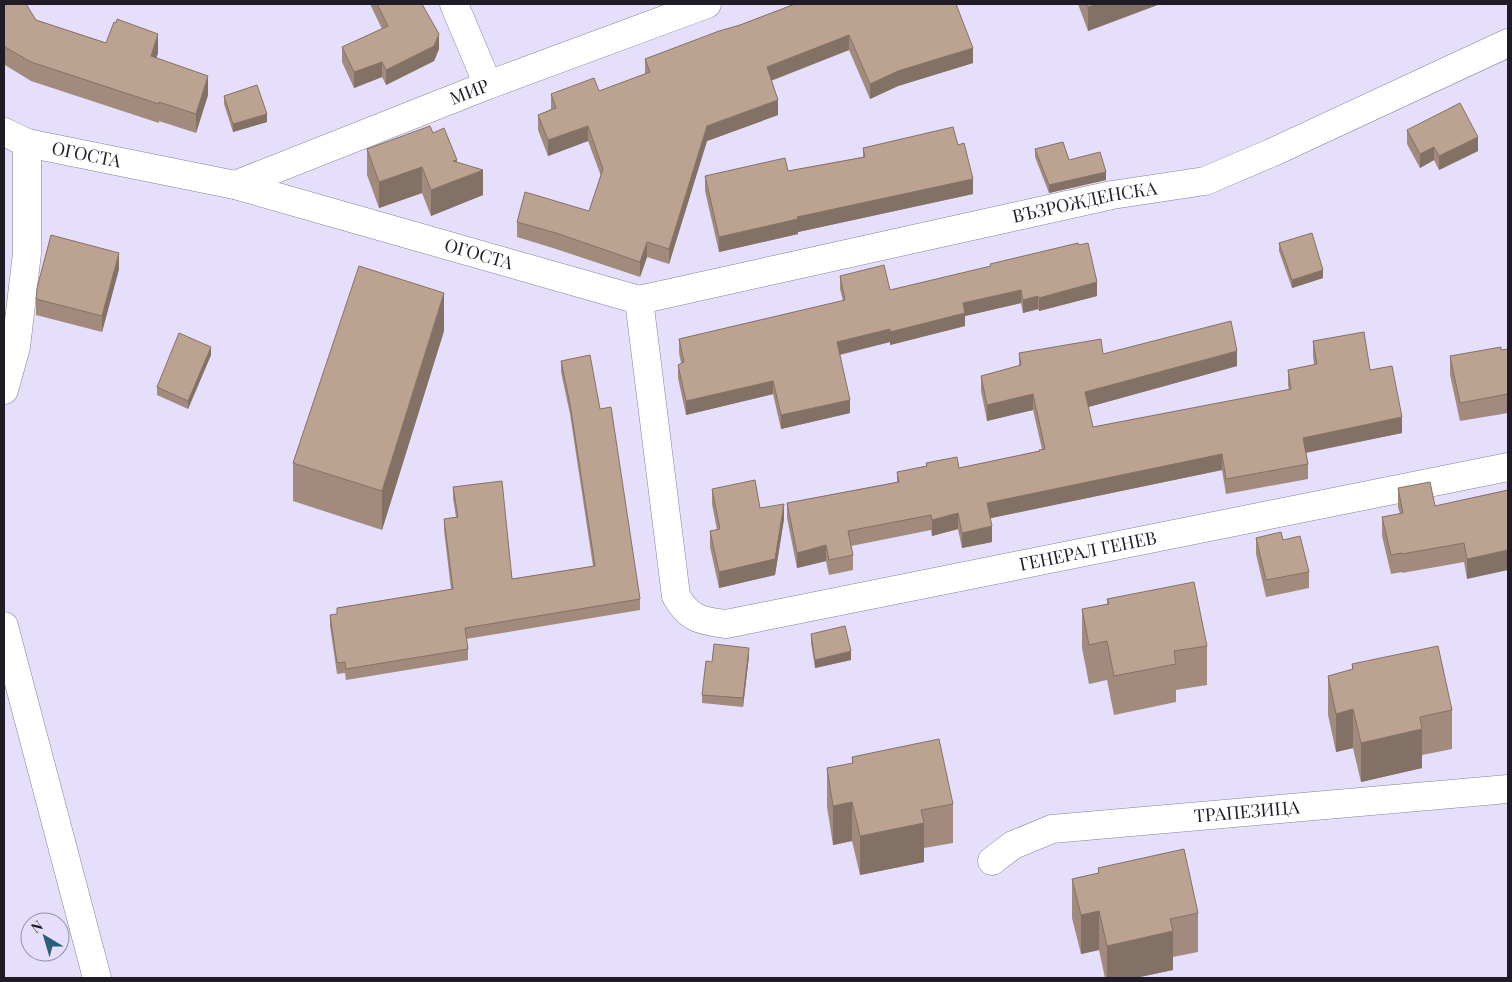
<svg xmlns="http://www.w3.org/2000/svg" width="1512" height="982" viewBox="0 0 1512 982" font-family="'Playfair Display',serif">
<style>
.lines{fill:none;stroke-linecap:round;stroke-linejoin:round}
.minor-casing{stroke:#86809a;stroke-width:29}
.minor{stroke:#fff;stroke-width:28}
.wall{fill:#a28b7d}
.shaded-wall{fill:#847166}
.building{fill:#bca291;stroke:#847166}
.labels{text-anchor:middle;stroke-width:4;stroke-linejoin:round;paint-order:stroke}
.street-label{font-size:18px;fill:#1f1c27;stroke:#e5dffc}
</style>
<rect width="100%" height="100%" fill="#e5dffc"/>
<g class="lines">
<defs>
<g id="minor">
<path d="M 454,4 L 488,85"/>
<path id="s1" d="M 4,132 L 27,143 L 235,185 L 639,300 L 1112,195 L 1205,181 L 1271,153 L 1508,43"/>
<path id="s2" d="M 235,185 L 488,85 L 707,4"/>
<path id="s3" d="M 639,300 L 676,596 C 689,619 701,621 726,624 L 1508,467"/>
<path d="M 4,390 L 16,347 L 27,253 L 27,143"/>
<path d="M 4,626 L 97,978"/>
<path id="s4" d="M 992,861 L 1013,845 L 1052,829 L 1508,789"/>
</g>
</defs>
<use href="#minor" class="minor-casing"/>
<use href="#minor" class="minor"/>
</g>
<path class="wall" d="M 4,4 L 36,20 L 106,43 L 158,53 L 156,58 L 208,95 L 196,133 L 159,121 L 159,123 L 31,81 L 5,65 L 4,64 Z
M 370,4 L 422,4 L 439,49 L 434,61 L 386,85 L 382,77 L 354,88 L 342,62 L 342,47 L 382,29 Z
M 795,4 L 973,63 L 898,86 L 870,99 L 849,50 L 771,81 L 778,115 L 707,141 L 669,264 L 647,257 L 640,277 L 556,249 L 517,237 L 517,222 L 589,211 L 601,176 L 588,141 L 548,156 L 538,130 L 538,115 L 551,109 L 551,94 L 599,91 L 645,74 L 645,59 L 740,25 Z
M 1078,4 L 1160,4 L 1088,31 Z
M 224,96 L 267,122 L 233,132 L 224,104 Z
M 1407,130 L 1478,151 L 1439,170 L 1434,160 L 1420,168 L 1407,144 Z
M 433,133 L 483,195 L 431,216 L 422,193 L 379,208 L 367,175 L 367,149 Z
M 958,145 L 973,194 L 798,232 L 798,234 L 719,252 L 705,191 L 705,176 L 788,171 L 863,157 L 863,148 Z
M 1035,149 L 1069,160 L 1106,180 L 1049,193 L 1035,157 Z
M 1279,243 L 1323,278 L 1292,288 L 1279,251 Z
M 990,267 L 1097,296 L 1039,311 L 1038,309 L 1023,313 L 1021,303 L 965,316 L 965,326 L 890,345 L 890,342 L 840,355 L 850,413 L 781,429 L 773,394 L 686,415 L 678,378 L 678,365 L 681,363 L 679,353 L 679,339 L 843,301 L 840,289 L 840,276 L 890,290 Z
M 119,269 L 102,332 L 36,315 L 36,299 Z
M 444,331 L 382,530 L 293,501 L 293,463 Z
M 1313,341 L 1370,370 L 1402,433 L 1306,453 L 1308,464 L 1308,479 L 1226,494 L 1222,470 L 990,518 L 992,542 L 962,548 L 958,529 L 932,536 L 931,530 L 851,546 L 853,555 L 853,570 L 829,575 L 826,561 L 797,568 L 787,518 L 787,503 L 897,482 L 897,472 L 926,466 L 926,463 L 959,468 L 1039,451 L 1042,449 L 1033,410 L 987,421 L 981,391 L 981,376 L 1019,366 L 1019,353 L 1103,354 L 1237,366 L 1088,407 L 1093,427 L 1289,390 L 1288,385 L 1288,370 L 1314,365 L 1313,356 Z
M 1508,349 L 1508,413 L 1460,421 L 1450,375 L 1450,356 Z
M 211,355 L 188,409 L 157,395 L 157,387 Z
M 561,361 L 640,599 L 640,610 L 466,639 L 468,649 L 468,660 L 346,680 L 345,673 L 337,674 L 330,626 L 330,615 L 337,614 L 337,608 L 451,589 L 444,530 L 444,519 L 456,517 L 453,498 L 453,487 L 512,579 L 593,566 L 570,414 L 561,372 Z
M 1398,488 L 1435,506 L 1508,490 L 1467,579 L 1464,562 L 1402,573 L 1402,572 L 1391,574 L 1382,536 L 1382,517 L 1400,514 L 1398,507 Z
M 712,489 L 784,519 L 775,575 L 719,588 L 710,547 L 710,531 L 717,530 L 712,504 Z
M 1256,538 L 1283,540 L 1309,572 L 1309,588 L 1266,597 L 1256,554 Z
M 1107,599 L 1207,646 L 1207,685 L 1176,690 L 1176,702 L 1114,715 L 1107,680 L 1089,684 L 1082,648 L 1082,609 L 1107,604 Z
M 811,634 L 851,660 L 815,668 L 811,643 Z
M 749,656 L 743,707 L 702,703 L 702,695 Z
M 1352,664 L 1452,710 L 1452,749 L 1422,755 L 1422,768 L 1361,782 L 1353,748 L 1336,752 L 1328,715 L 1328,676 L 1352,670 Z
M 852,757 L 953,804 L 953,843 L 924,848 L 924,862 L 860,875 L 852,841 L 833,845 L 827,807 L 827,768 L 852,764 Z
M 1098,868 L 1198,913 L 1198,952 L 1173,957 L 1173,970 L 1135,978 L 1105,978 L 1099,950 L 1081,954 L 1072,918 L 1072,879 L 1098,873 Z"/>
<path class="shaded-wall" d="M 1098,4 L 1160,4 L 1088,31 L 1088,7 Z
M 158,34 L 158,53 L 151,75 L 151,56 Z
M 439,34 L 439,49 L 434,61 L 386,85 L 386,70 Z
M 849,35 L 849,50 L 767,82 L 767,67 Z
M 973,48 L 973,63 L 898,86 L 870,99 L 870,84 L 898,71 Z
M 382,62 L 382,77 L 354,88 L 354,72 Z
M 208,76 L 208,95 L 196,133 L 196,114 Z
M 778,100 L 778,115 L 707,141 L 669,264 L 669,249 L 707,126 Z
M 267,114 L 267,122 L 233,132 L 233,124 Z
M 588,126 L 588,141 L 548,156 L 548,140 Z
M 1478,137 L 1478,151 L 1439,170 L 1439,156 Z
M 1434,147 L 1434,160 L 1420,168 L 1420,154 Z
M 457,160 L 457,180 L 483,170 L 483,195 L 431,216 L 431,190 L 453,161 Z
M 422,167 L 422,193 L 379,208 L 379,182 Z
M 1106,172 L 1106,180 L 1049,193 L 1049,185 Z
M 973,179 L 973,194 L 798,232 L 798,234 L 719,252 L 719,237 L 797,217 Z
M 647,242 L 647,257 L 640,277 L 640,262 Z
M 119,253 L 119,269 L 102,332 L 102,316 Z
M 1323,270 L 1323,278 L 1292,288 L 1292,280 Z
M 1097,282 L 1097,296 L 1039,311 L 1039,298 Z
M 1021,290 L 1021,303 L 965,316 L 965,326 L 890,345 L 890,332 L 963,303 Z
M 444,293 L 444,331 L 382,530 L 382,491 Z
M 1038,296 L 1038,309 L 1023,313 L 1023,300 Z
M 890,329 L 890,342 L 837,355 L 837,342 Z
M 211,347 L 211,355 L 188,409 L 188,401 Z
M 1237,351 L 1237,366 L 1085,408 L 1085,392 Z
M 773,381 L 773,394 L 686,415 L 686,401 Z
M 1033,394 L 1033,410 L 987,421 L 987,405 Z
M 850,400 L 850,413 L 781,429 L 781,415 Z
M 1402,417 L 1402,433 L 1303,453 L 1303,438 Z
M 1222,454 L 1222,470 L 987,519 L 987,503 Z
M 784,504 L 784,519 L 775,575 L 719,588 L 719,572 Z
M 958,513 L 958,529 L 932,536 L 932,520 Z
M 992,526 L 992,542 L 962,548 L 962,533 Z
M 826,545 L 826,561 L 797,568 L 797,553 Z
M 1508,550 L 1508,570 L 1467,579 L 1467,559 Z
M 749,648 L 749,656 L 743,707 L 743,698 Z
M 851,651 L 851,660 L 815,668 L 815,660 Z
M 1353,709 L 1353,748 L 1336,752 L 1336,714 Z
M 1422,729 L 1422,768 L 1361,782 L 1361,743 Z
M 852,802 L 852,841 L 833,845 L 833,806 Z
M 924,823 L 924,862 L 860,875 L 860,836 Z
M 1099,911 L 1099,950 L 1081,954 L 1081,915 Z
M 1173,931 L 1173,970 L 1135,978 L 1107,978 L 1107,946 Z"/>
<path class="building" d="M 4,4 L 26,4 L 36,20 L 106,43 L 114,22 L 116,23 L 117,19 L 158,34 L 151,56 L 208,76 L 196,114 L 159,102 L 159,104 L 31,62 L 5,47 L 4,45 Z
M 377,4 L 422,4 L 439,34 L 434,46 L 386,70 L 382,62 L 354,72 L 342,47 L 388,26 Z
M 795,4 L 956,4 L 973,48 L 898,71 L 870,84 L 849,35 L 767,67 L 778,100 L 707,126 L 669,249 L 647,242 L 640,262 L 556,233 L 517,222 L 525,192 L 589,211 L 603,169 L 588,126 L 548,140 L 538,115 L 556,108 L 551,94 L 594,78 L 599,91 L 650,72 L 645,59 L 719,31 L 740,25 Z
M 1087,4 L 1098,4 L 1088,7 Z
M 257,85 L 267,114 L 233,124 L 224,96 Z
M 1460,103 L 1478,137 L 1439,156 L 1434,147 L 1420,154 L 1407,130 Z
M 430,126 L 433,133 L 444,128 L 457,160 L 453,161 L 483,170 L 431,190 L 422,167 L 379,182 L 367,149 Z
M 953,127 L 958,145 L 964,143 L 973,179 L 797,217 L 798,219 L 719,237 L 705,176 L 785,158 L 788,171 L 865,157 L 863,148 Z
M 1063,142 L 1069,160 L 1100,152 L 1106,172 L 1049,185 L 1035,149 Z
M 1312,233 L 1323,270 L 1292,280 L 1279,243 Z
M 51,235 L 119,253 L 102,316 L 36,299 L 37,288 Z
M 1078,243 L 1079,245 L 1088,243 L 1097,282 L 1039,298 L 1038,296 L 1023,300 L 1021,290 L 963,303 L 965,313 L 890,332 L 890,329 L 837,342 L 850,400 L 781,415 L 773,381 L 686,401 L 678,365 L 684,362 L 679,339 L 845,300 L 840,276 L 884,265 L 890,290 L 991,266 L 990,264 Z
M 359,266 L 444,293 L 382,491 L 293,463 Z
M 1231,321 L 1237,351 L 1085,392 L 1093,427 L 1291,389 L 1288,370 L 1317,364 L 1313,341 L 1364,332 L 1370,370 L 1392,366 L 1402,417 L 1303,438 L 1308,464 L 1226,479 L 1222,454 L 987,503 L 992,526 L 962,533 L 958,513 L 932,520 L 931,515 L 848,531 L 853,555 L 829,560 L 826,545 L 797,553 L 787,503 L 899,482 L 897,472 L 927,466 L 926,463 L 957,457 L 959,468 L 1040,451 L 1039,450 L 1045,449 L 1033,394 L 987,405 L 981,376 L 1021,365 L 1019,353 L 1101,339 L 1103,354 Z
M 179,333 L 211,347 L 188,401 L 157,387 Z
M 1501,347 L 1501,350 L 1508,349 L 1508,394 L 1460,403 L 1450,356 Z
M 590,355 L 600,409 L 611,407 L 640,599 L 465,628 L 468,649 L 346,669 L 345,662 L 337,663 L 330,615 L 337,614 L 337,608 L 453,589 L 444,519 L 458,517 L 453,487 L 502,481 L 512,579 L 595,566 L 570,404 L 561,361 Z
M 755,480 L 760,508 L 784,504 L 775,559 L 719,572 L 710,531 L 720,529 L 712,489 Z
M 1430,482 L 1435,506 L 1508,490 L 1508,550 L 1467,559 L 1464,543 L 1402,554 L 1402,553 L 1391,555 L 1382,517 L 1403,513 L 1398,488 Z
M 1281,532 L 1283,540 L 1300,536 L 1309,572 L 1266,580 L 1256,538 Z
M 1194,582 L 1207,646 L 1174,651 L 1176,664 L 1114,676 L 1107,641 L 1089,645 L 1082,609 L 1109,604 L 1107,599 Z
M 845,626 L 851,651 L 815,660 L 811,634 Z
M 714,644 L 749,648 L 743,698 L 702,695 L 706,661 L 712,662 Z
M 1438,646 L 1452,710 L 1420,717 L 1422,729 L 1361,743 L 1353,709 L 1336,714 L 1328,676 L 1353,669 L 1352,664 Z
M 939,739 L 953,804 L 921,810 L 924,823 L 860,836 L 852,802 L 833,806 L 827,768 L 853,763 L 852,757 Z
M 1184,849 L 1198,913 L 1170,919 L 1173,931 L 1107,946 L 1099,911 L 1081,915 L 1072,879 L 1099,873 L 1098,868 Z"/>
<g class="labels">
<g class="street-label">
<text dy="6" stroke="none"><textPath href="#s2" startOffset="252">МИР</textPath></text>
<text dy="6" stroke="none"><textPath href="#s1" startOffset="86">ОГОСТА</textPath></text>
<text dy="6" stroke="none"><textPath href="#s1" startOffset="1114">ВЪЗРОЖДЕНСКА</textPath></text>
<text dy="6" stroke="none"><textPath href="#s1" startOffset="491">ОГОСТА</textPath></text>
<text dy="6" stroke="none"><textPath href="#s3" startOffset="728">ГЕНЕРАЛ ГЕНЕВ</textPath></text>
<text dy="6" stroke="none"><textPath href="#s4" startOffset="264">ТРАПЕЗИЦА</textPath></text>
</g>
</g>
<rect width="1512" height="982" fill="none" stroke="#1f1c27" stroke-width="10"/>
<g transform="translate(45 937) rotate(322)"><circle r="24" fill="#e5dffc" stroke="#9691a7"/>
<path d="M0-4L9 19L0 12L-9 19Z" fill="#2a5e7a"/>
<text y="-8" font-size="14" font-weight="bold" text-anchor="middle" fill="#1f1c27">N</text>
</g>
</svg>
